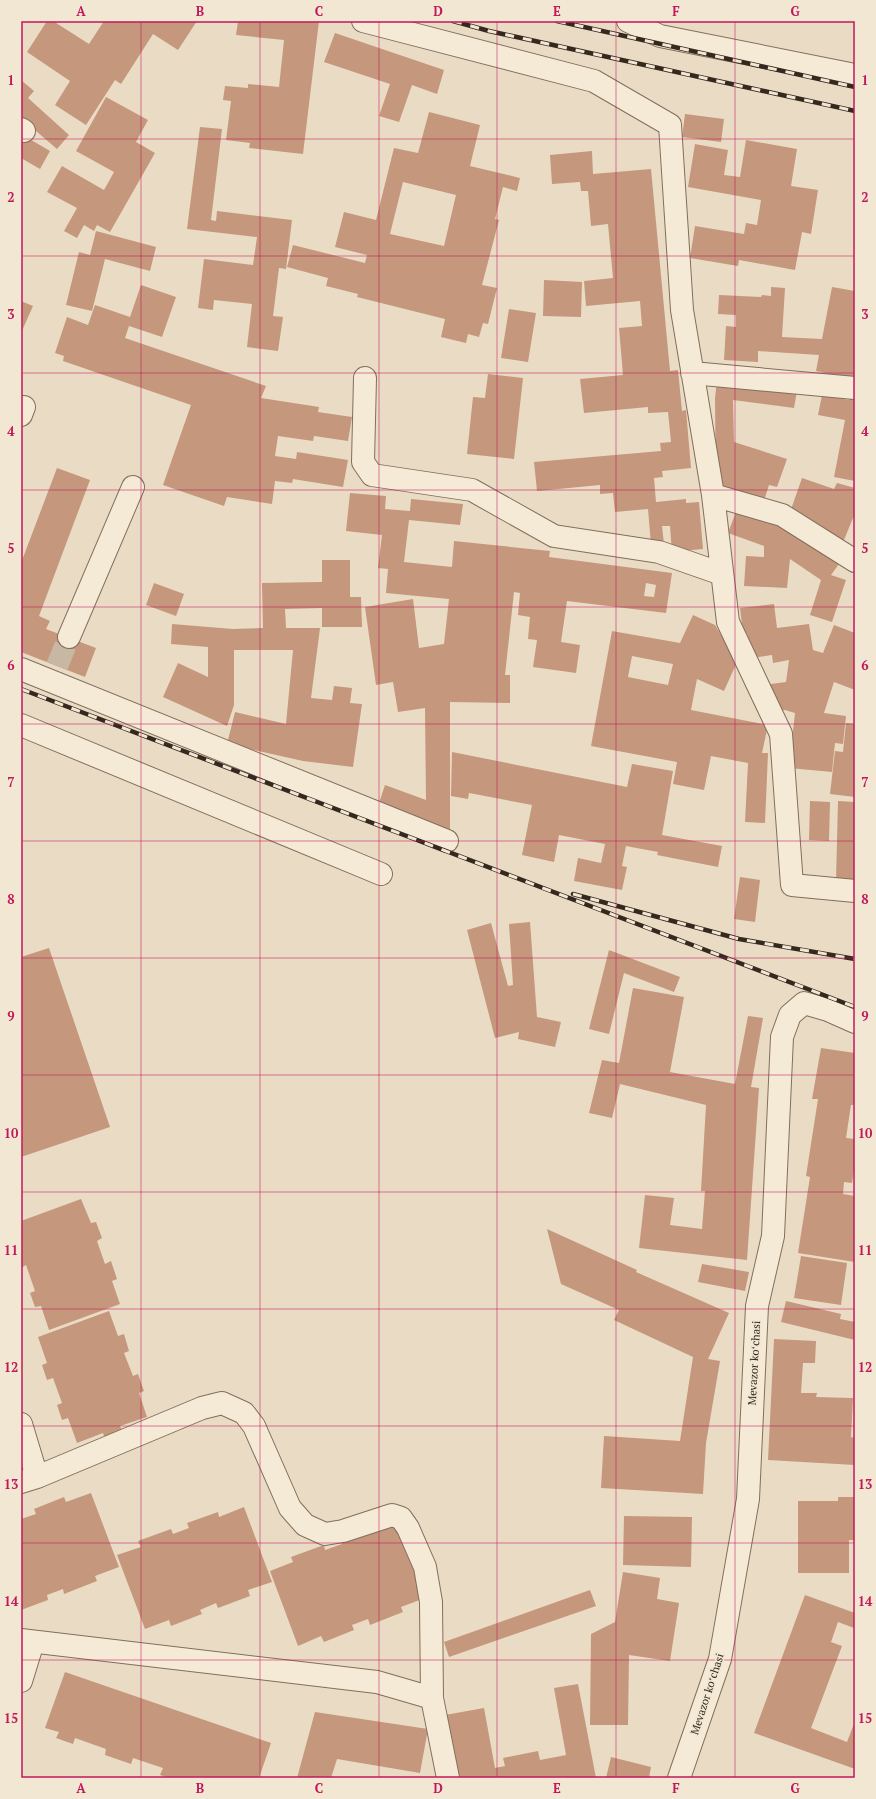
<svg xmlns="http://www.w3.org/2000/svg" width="876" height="1799" viewBox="0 0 876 1799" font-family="'PT Serif',serif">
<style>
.building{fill:#c5977d;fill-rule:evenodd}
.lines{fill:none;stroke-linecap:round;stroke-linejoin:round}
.minor-tunnel{stroke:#c6b8a3;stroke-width:22;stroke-dasharray:22 11;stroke-linecap:butt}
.minor-casing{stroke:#826e5c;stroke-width:24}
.minor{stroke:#f5ead6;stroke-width:22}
.rail-casing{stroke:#34281f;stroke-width:4.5}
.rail{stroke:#f2e7d2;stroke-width:3;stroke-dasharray:9;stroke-linecap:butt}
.grid{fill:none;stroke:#c2185b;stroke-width:1;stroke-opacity:0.55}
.labels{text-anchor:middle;stroke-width:3.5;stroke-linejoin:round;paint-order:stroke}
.street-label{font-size:11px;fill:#34281f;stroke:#f2e7d2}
.neatline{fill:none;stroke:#c2185b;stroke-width:1.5}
.grid-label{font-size:13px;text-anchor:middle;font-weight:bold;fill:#c2185b}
</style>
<rect width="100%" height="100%" fill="#eadcc4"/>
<path class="building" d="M 47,21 L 53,21 L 89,44 L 104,21 L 197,21 L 178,50 L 153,34 L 121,84 L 115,80 L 86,125 L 55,105 L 70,81 L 27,52 Z
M 238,21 L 319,21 L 303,154 L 249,148 L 250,143 L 226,140 L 231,101 L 223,100 L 225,86 L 248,88 L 248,84 L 279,87 L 284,40 L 236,35 Z
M 335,33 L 444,70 L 437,94 L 412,85 L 399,122 L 379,116 L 390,84 L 324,62 Z
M 21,80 L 34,91 L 28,98 L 69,135 L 57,149 L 21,118 Z
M 106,97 L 148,120 L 136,142 L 155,153 L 110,232 L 97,225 L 94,231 L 84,225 L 77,238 L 64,231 L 77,208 L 47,192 L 62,166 L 104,190 L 114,172 L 76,151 Z
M 429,112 L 480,125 L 470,166 L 520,178 L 517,191 L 503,187 L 495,219 L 499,220 L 482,285 L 497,288 L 488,324 L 483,323 L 479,337 L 468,334 L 466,343 L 441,337 L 445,319 L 357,297 L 358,294 L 326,286 L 328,278 L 287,267 L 293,245 L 365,263 L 367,255 L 335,247 L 344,212 L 376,220 L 394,148 L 418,153 ZM 403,182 L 456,195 L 444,246 L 390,234 Z
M 685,114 L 724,119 L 721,142 L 682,137 Z
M 200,127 L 222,129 L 211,220 L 216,221 L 217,211 L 292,220 L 286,269 L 279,268 L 273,316 L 283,317 L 278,351 L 247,347 L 252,304 L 214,300 L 213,310 L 198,308 L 204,259 L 253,265 L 257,237 L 187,229 Z
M 21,134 L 50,151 L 40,169 L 21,158 Z
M 746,140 L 797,149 L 791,186 L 818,190 L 811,234 L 802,232 L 795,270 L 739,260 L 738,266 L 690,258 L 695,226 L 744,234 L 746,223 L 757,225 L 761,200 L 688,187 L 695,144 L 728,150 L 724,175 L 740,177 Z
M 592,151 L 593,174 L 651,169 L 670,371 L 678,370 L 682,411 L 686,410 L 691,468 L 662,471 L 663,477 L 654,478 L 656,502 L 686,499 L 686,503 L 699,502 L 703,549 L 672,552 L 670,526 L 662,526 L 664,544 L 651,545 L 648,509 L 615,512 L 613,493 L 600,494 L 600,485 L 537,491 L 534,462 L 661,451 L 660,443 L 671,442 L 668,412 L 648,413 L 648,407 L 584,413 L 580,379 L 623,375 L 619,328 L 642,326 L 640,301 L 586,306 L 584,281 L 613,278 L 608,224 L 591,226 L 588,191 L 581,191 L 580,182 L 552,184 L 550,155 Z
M 96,231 L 156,247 L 150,271 L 105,259 L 92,311 L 66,305 L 79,252 L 90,255 Z
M 544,280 L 582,282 L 581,317 L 543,316 Z
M 141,285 L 176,297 L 162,337 L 129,326 L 125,338 L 266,386 L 261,398 L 319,407 L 318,412 L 352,417 L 348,441 L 314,436 L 313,441 L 278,436 L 275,456 L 296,459 L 297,452 L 348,460 L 343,487 L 293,479 L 292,483 L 275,481 L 272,504 L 227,497 L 224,506 L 163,485 L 191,405 L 63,361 L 64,356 L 55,353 L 67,317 L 88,325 L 95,305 L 130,317 Z
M 771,287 L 785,288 L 782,337 L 822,339 L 832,287 L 855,291 L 854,379 L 816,371 L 819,355 L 758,351 L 758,362 L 724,360 L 726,326 L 736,327 L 736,315 L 718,314 L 719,295 L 761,297 L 762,295 L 771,296 Z
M 21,301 L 33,306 L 21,333 Z
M 509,309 L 536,313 L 528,362 L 501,358 Z
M 488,374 L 523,378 L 514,459 L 467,454 L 473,397 L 485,398 Z
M 717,381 L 797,391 L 794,408 L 733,400 L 734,442 L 787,459 L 777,487 L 769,485 L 763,504 L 716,489 L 715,398 Z
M 851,391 L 855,392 L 855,481 L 834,477 L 845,420 L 818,415 L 822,395 L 849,400 Z
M 57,468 L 90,480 L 39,616 L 50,621 L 46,629 L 96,648 L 85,677 L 21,652 L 21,563 Z
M 802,478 L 834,489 L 837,483 L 855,488 L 855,513 L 844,540 L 820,532 L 788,518 Z
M 350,493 L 386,496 L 385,509 L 410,511 L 411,499 L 463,504 L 460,525 L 409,520 L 404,562 L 452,567 L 454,541 L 550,551 L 549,557 L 672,573 L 666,613 L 567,601 L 561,642 L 580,645 L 576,673 L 533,667 L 537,640 L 528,639 L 530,617 L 518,615 L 520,593 L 514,592 L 505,675 L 510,675 L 510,703 L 450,702 L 450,836 L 377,809 L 385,785 L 426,800 L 425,708 L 398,712 L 393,682 L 376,685 L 365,607 L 413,599 L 419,648 L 444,644 L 449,599 L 386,593 L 388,569 L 378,568 L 382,535 L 346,531 ZM 646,583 L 656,585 L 654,597 L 644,596 Z
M 737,509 L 794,530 L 793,534 L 839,564 L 831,575 L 846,580 L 832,622 L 810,615 L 821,580 L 790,559 L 787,588 L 744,586 L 746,556 L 764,557 L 764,546 L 728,533 Z
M 322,560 L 350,560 L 350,597 L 361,597 L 362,627 L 322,627 L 322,608 L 285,609 L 286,628 L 320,628 L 311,698 L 332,700 L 334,686 L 352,688 L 350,703 L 362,704 L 353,767 L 303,761 L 227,744 L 235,712 L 286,724 L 293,650 L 234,650 L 234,705 L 227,726 L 163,697 L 178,663 L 208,677 L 208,647 L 171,644 L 172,624 L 233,629 L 263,628 L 262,583 L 322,582 Z
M 154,583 L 184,594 L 176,616 L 146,605 Z
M 774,604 L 777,628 L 809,624 L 813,650 L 823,653 L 834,625 L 855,633 L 855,690 L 834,682 L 824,713 L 846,716 L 843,744 L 835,743 L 832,772 L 789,768 L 795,713 L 785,710 L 775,711 L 763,685 L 786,682 L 789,660 L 773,663 L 772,655 L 751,658 L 747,633 L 743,633 L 740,608 Z
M 693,615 L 715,625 L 737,662 L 724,691 L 697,679 L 691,710 L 768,725 L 762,753 L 768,753 L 765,823 L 745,822 L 748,763 L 711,756 L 704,790 L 673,784 L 677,762 L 591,746 L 612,631 L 680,643 ZM 632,656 L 673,664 L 668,685 L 628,677 Z
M 846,723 L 855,724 L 855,797 L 830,794 L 835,751 L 843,752 Z
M 452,752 L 627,787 L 632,764 L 673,771 L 662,835 L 722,846 L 718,867 L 657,855 L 658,852 L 626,846 L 622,866 L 627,867 L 622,890 L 574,881 L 578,858 L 601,863 L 605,844 L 559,835 L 554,862 L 522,855 L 532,805 L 469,793 L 468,799 L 451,796 Z
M 810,801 L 830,802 L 829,841 L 809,840 Z
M 838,801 L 855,802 L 855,882 L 836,881 Z
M 740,877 L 760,880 L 755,922 L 734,919 Z
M 530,922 L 537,1017 L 561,1022 L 555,1047 L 518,1039 L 519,1032 L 495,1038 L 467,930 L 491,923 L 508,986 L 513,985 L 509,924 Z
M 49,948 L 110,1127 L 21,1157 L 21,957 Z
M 609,950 L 680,977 L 674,992 L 624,973 L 609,1034 L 589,1029 Z
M 633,988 L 684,997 L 670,1072 L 735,1084 L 748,1016 L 763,1018 L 751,1087 L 759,1088 L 747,1260 L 639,1248 L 645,1195 L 674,1198 L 670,1225 L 702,1229 L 705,1191 L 701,1191 L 706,1105 L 620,1084 L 612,1118 L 589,1113 L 602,1060 L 619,1063 Z
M 821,1048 L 855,1053 L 855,1105 L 851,1105 L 846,1138 L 855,1139 L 855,1163 L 852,1183 L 844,1182 L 843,1194 L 855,1196 L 855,1262 L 798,1253 L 810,1177 L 806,1176 L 818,1099 L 812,1099 Z
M 81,1199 L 91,1223 L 96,1222 L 102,1238 L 97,1241 L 105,1264 L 111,1261 L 117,1279 L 112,1281 L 120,1304 L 49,1330 L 41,1306 L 35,1307 L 30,1293 L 35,1291 L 26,1265 L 21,1268 L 21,1221 Z
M 547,1229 L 637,1270 L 636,1272 L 729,1313 L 708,1359 L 720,1361 L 706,1443 L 703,1494 L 601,1488 L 604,1436 L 680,1441 L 693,1357 L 614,1320 L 619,1310 L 561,1284 Z
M 801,1256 L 847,1263 L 841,1305 L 794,1298 Z
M 702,1264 L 749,1272 L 745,1291 L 698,1282 Z
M 786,1301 L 841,1314 L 840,1319 L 855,1322 L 855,1340 L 781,1322 Z
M 109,1311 L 118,1336 L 124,1334 L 129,1351 L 124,1353 L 133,1376 L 138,1374 L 144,1391 L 139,1393 L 147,1417 L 120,1426 L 123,1433 L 105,1439 L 103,1433 L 77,1443 L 68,1418 L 62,1420 L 57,1405 L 62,1403 L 53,1378 L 47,1380 L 42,1365 L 47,1363 L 38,1337 Z
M 774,1339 L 816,1341 L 815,1363 L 803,1363 L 801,1393 L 817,1393 L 816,1397 L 853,1398 L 851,1437 L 855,1438 L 855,1465 L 768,1460 Z
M 91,1493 L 119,1567 L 95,1576 L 97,1581 L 64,1594 L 63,1589 L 47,1595 L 48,1600 L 21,1610 L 21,1519 L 36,1514 L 34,1509 L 64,1497 L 66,1502 Z
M 838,1497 L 855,1497 L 855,1540 L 849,1540 L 849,1573 L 798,1573 L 798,1501 L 838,1501 Z
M 244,1507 L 272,1582 L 248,1590 L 250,1596 L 218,1608 L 216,1603 L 200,1610 L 202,1614 L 171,1626 L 169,1620 L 145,1629 L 117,1555 L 141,1547 L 138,1541 L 171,1529 L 173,1534 L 189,1528 L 187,1523 L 218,1512 L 219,1517 Z
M 624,1516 L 692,1517 L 691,1567 L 623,1565 Z
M 397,1523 L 425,1598 L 401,1607 L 403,1612 L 370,1625 L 368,1619 L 352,1625 L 354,1630 L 324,1642 L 321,1636 L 298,1646 L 270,1571 L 293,1562 L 291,1557 L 324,1545 L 325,1550 L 342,1544 L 340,1539 Z
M 623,1572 L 660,1578 L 657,1599 L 679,1603 L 670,1661 L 629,1655 L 628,1725 L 590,1725 L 591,1634 L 615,1622 Z
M 590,1590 L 596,1606 L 449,1657 L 444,1642 Z
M 805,1595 L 855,1613 L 854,1628 L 838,1622 L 831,1642 L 842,1646 L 811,1728 L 847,1742 L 855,1721 L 855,1769 L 754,1733 Z
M 65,1672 L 271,1743 L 259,1778 L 170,1778 L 160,1775 L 163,1768 L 133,1758 L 131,1764 L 105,1755 L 106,1749 L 75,1738 L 73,1744 L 56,1738 L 59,1732 L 45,1728 Z
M 578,1684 L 596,1778 L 457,1778 L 445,1715 L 484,1708 L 495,1768 L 505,1766 L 503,1758 L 538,1751 L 540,1760 L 566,1755 L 554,1688 Z
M 315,1712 L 428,1729 L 420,1773 L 337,1759 L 331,1778 L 297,1778 Z
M 611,1757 L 651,1767 L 649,1778 L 606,1778 Z"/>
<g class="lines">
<path class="minor-tunnel" d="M 57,666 L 69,637"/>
<defs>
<path id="minor" d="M 363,21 L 594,81 L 670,125 L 682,310 L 713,495 L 728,622 L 781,734 L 792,885 L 855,891
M 628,21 L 660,36 L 855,75
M 21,129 L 24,131
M 692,373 L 855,388
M 365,378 L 363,462 L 372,475 L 472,490 L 554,536 L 659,552 L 722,574
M 21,415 L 24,407
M 713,495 L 782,515 L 855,561
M 69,637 L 133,487
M 21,669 L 447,841
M 21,725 L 381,874
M 21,1424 L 37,1477
M 21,1482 L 37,1477 L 202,1408 L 222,1403 L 244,1413 L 254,1426 L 290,1508 L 305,1525 L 325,1534 L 343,1531 L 392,1515 L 401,1518 L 408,1528 L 425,1567 L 431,1602 L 432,1698
M 21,1640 L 377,1682 L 432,1698 L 448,1778
M 21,1681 L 33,1642
M 679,1778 L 720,1659 L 748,1499 L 757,1306 L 773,1236 L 782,1037 L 790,1015 L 804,1003 L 828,1010 L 855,1022"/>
</defs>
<use href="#minor" class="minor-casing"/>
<use href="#minor" class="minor"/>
<defs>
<path id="rail" d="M 453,21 L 489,31 L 855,111
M 557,21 L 855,87
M 21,689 L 855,1007
M 573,894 L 739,939 L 855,959"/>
</defs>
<use href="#rail" class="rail-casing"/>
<use href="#rail" class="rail"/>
</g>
<path class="grid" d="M 141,21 L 141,1778M 260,21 L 260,1778M 379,21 L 379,1778M 497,21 L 497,1778M 616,21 L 616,1778M 735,21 L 735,1778M 21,139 L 855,139M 21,256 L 855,256M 21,373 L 855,373M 21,490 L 855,490M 21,607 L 855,607M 21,724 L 855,724M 21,841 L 855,841M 21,958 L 855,958M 21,1075 L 855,1075M 21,1192 L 855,1192M 21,1309 L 855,1309M 21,1426 L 855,1426M 21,1543 L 855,1543M 21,1660 L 855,1660"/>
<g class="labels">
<g class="street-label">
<text transform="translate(754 1363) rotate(-87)" y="4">Mevazor koʻchasi</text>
<text transform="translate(707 1694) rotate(-72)" y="4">Mevazor koʻchasi</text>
</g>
</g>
<rect width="876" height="1799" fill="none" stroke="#f2e7d2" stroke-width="44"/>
<rect x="22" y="22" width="832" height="1755" class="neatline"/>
<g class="grid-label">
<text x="81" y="16">A</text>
<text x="200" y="16">B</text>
<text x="319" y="16">C</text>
<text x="438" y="16">D</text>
<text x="557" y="16">E</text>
<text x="676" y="16">F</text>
<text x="795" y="16">G</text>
<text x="11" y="85">1</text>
<text x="865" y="85">1</text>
<text x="11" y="202">2</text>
<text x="865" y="202">2</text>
<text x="11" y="319">3</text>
<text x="865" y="319">3</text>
<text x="11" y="436">4</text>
<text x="865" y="436">4</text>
<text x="11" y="553">5</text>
<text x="865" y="553">5</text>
<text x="11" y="670">6</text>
<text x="865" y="670">6</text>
<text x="11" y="787">7</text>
<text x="865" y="787">7</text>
<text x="11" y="904">8</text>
<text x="865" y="904">8</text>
<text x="11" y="1021">9</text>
<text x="865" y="1021">9</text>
<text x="11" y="1138">10</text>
<text x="865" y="1138">10</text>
<text x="11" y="1255">11</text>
<text x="865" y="1255">11</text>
<text x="11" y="1372">12</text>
<text x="865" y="1372">12</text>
<text x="11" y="1489">13</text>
<text x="865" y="1489">13</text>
<text x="11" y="1606">14</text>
<text x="865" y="1606">14</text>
<text x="11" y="1723">15</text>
<text x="865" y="1723">15</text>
<text x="81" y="1793">A</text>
<text x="200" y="1793">B</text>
<text x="319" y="1793">C</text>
<text x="438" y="1793">D</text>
<text x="557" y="1793">E</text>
<text x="676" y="1793">F</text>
<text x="795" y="1793">G</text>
</g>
</svg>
